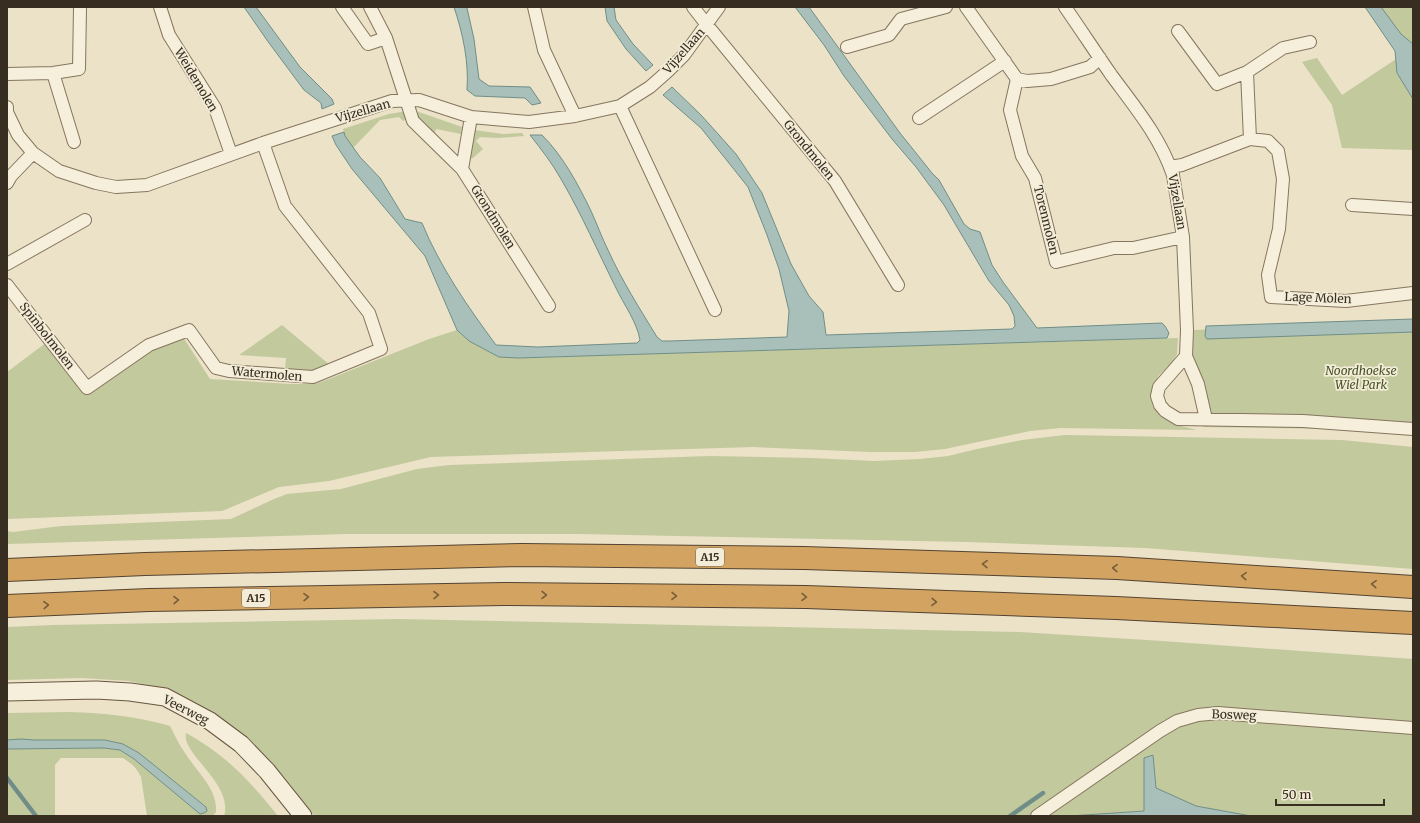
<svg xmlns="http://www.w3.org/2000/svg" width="1420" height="823" viewBox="0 0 1420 823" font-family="Merriweather,serif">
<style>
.green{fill:#c2c99d}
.water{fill:#a9c0ba;stroke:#708e87}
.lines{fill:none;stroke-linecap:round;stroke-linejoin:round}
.stream{stroke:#708e87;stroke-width:4.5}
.street-casing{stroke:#86755f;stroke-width:14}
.secondary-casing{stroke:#685642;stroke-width:19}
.highway-casing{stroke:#544332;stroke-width:24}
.street{stroke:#f6efdb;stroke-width:12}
.secondary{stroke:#f6efdb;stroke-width:17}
.highway{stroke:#d3a461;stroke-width:22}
.oneway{stroke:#765d3b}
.labels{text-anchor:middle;stroke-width:3.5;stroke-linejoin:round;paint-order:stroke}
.shield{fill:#f3ecd7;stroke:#706658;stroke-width:1}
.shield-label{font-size:11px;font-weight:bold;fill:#382d21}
.street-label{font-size:12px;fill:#382d21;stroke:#f3ecd7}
.park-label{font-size:12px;font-style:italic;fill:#475229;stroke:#f3ecd7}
</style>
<rect width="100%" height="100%" fill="#ebe2c8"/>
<path class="green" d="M 1367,7 L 1413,7 L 1413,74 Z
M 1317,58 L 1342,95 L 1396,59 L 1397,73 L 1413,99 L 1413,150 L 1342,148 L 1332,105 L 1302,62 Z
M 407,111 L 407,119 L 403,121 L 399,117 L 380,120 L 353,148 L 345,136 L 343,129 L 389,114 Z
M 416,111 L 462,127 L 461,134 L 436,129 L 435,133 L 416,117 L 415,113 Z
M 474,130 L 503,134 L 522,133 L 524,136 L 499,138 L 480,137 L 476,141 L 483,149 L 473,158 L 468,159 Z
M 1413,324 L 1413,430 L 1203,427 L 1196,365 L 1192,361 L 1193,338 L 1192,330 Z
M 282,325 L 330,365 L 315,371 L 285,369 L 286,358 L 239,355 Z
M 457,330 L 469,341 L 499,357 L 518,358 L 1178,338 L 1177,354 L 1171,364 L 1159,375 L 1152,388 L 1152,398 L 1154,406 L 1160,416 L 1173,424 L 1197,430 L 1060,428 L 1030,431 L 945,449 L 915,452 L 870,452 L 753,447 L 431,457 L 329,481 L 279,487 L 222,511 L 7,519 L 7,372 L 47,342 L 85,394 L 155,346 L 183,337 L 210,379 L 291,384 L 315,384 L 329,379 L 429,339 Z
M 1065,435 L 1342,440 L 1413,447 L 1413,569 L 1145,548 L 966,542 L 580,534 L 346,534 L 7,544 L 7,531 L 13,532 L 61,526 L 231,519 L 274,499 L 287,494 L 341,489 L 417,469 L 449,465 L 710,456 L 812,458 L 874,461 L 920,459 L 948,456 L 977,449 L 1022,440 Z
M 399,619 L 1020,632 L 1162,641 L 1413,659 L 1413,727 L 1207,709 L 1173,718 L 1031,816 L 315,816 L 285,778 L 247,737 L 188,700 L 160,688 L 129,681 L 82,678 L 7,680 L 7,627 L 53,625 Z
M 69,712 C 105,713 135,716 170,726 C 175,735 179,745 185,753 C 196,771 218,789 216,812 L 213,816 L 147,816 L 141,777 C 137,768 131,763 123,758 L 61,758 L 55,765 L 55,816 L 7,816 L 7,749 L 104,748 L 120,750 L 207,809 L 206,807 L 139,753 L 123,744 L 105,740 L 7,740 L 7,713 Z
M 1241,717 L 1413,733 L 1413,816 L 1251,816 L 1196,806 L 1155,788 L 1153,755 L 1144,758 L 1144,811 L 1069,816 L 1047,816 L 1174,728 L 1200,718 Z
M 186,733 C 226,755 250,781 278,816 L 224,816 C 234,784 181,754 186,733 Z"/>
<path class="water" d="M 244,7 L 256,7 L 300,67 L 332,99 L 334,104 L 322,109 L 321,103 L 304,90 L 269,43 Z
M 454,7 L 466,7 L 467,8 L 474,39 L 479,79 L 489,86 L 530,87 L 541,103 L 532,105 L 525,98 L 475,96 L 467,90 C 469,62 463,34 454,7 Z
M 605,7 L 614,7 L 616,20 L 633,44 L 653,65 L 646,71 L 626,49 L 607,21 Z
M 795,7 L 809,7 L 900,133 L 932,173 L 939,180 L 964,224 L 970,229 L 980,232 L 992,265 L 1003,282 L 1037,328 L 1162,323 L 1165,326 L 1169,333 L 1167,338 L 518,358 L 499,357 L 469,341 L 457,330 L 425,256 L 352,169 L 336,145 L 332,136 L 344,132 L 345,136 L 360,157 L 380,178 L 405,219 L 422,223 C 440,267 468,307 496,345 L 538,347 L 637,343 L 640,340 C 637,322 624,305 616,288 C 598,252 582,215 561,179 C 552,163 541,149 530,135 L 542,135 C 563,156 578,184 591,211 C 597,224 602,238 608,250 C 622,281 640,309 657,337 L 662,341 L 670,341 L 787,337 L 789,311 L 779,269 L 767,235 L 748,187 L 701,128 L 663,95 L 672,87 L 701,115 L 736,154 L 762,193 L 791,264 L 809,296 L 823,312 L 826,335 L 1012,329 L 1015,326 L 1014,316 L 1009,305 L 989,281 L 944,205 L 916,167 L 892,139 L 844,76 L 824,45 Z
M 1365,7 L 1381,7 L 1401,34 L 1413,44 L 1413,99 L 1397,73 L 1395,51 Z
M 1413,319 L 1413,332 L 1207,339 L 1205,336 L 1206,326 Z
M 21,739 L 34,740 L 105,740 L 123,744 L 139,753 L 206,807 L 207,811 L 204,813 L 200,814 L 134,759 L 120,750 L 104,748 L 7,749 L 7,740 Z
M 1153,755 L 1156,788 L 1196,806 L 1251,816 L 1069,816 L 1144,811 L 1144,758 Z"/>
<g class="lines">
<path class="stream" d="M 7,778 L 36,816
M 1010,816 L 1043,793"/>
<defs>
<path id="street" d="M 160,7 L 169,35 L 215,108 L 231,154
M 342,7 L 368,44 L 386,38
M 370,7 L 386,38 L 413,121 L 462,169
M 534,7 L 544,50 L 575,116
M 693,7 L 707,25 L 835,181 L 898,285
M 966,7 L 1017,79 L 1027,81 L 1051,79 L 1090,67 L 1100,58
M 1065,7 C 1081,30 1096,53 1112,76 C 1135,107 1160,137 1173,175 L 1183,237 L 1187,330 L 1186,356
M 1178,31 L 1217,84 L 1247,72 L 1283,48 L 1310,42
M 847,47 L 889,35 L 901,19 L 946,7
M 1247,72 L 1250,139
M 53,73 L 74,142
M 7,74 L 53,73 L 79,69 L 80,7
M 1017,79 L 1010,110 L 1022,156 L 1035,178 L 1056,262 L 1114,248 L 1133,248 L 1183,237
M 620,106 L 715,310
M 7,107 L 7,112 L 18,135 L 33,153 L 59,171 L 96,183 L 116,187 L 147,185 L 263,143 L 392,101 L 419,100 L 471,117 L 529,122 L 575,116 L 620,106 L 650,87 L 668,71 L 684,55 L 719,7
M 471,117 L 462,169 L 549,306
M 919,118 L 1005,61
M 1170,167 L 1182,165 L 1250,139 L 1268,141 L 1278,151 L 1283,179 L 1279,229 L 1268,275 L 1271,297 L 1346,301 L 1413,293
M 7,183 L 11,176 L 33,153
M 1352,205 L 1413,209
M 7,264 L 85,220
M 7,285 L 87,388 L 149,345 L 189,330 L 216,368 L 229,371 L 313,377 L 381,349 L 369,313 L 285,206 L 263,143
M 1206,419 L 1198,384 L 1186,356 L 1159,387 L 1157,396 L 1160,405 L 1165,411 L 1178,419 L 1303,421 L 1413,429
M 1037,816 L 1160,731 L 1177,721 L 1198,715 L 1218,713 L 1413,728"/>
<path id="secondary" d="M 7,692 L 96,690 L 130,692 L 165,697 L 210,721 L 241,744 L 267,771 L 303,816"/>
<path id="highway" d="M 7,570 L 145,564 L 522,555 L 804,558 L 1117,568 L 1413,587
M 7,606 L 149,600 L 505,594 L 806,597 L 1116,608 L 1413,623"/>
</defs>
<use href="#street" class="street-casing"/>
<use href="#secondary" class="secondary-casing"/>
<use href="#highway" class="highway-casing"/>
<use href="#street" class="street"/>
<use href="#secondary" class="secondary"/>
<use href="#highway" class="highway"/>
</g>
<defs><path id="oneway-chevron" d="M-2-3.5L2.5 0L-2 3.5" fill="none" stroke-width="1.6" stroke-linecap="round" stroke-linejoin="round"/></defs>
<g class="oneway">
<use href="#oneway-chevron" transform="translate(985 564) rotate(-178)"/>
<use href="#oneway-chevron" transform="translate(1115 568) rotate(-178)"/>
<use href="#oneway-chevron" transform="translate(1244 576) rotate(-176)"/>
<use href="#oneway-chevron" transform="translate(1374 584) rotate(-176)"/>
<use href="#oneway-chevron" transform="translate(436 595) rotate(-1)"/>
<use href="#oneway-chevron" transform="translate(544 595) rotate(1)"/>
<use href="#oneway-chevron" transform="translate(674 596) rotate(1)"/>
<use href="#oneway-chevron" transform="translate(306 597) rotate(-1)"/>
<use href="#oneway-chevron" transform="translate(804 597) rotate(1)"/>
<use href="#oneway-chevron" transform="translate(176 600) rotate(-1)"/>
<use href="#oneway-chevron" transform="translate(934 602) rotate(2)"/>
<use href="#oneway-chevron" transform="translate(46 605) rotate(-3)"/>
</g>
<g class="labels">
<g class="shield">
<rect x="696" y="548" width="28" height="18" rx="3"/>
<rect x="242" y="589" width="28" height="18" rx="3"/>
</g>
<g class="shield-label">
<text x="710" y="561">A15</text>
<text x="256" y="602">A15</text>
</g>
<g class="street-label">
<text transform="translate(684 51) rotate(-49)" y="4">Vijzellaan</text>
<text transform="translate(196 80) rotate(59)" y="4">Weidemolen</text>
<text transform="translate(363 111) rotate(-16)" y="4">Vijzellaan</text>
<text transform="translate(809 150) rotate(51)" y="4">Grondmolen</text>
<text transform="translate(1177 202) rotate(80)" y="4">Vijzellaan</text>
<text transform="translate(493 217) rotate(58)" y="4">Grondmolen</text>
<text transform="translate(1046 220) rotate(76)" y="4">Torenmolen</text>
<text transform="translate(1318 298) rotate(2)" y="4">Lage Molen</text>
<text transform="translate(47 336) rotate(52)" y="4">Spinbolmolen</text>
<text transform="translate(267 374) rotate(5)" y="4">Watermolen</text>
<text transform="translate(186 710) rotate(27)" y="4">Veerweg</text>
<text transform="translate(1234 715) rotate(2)" y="4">Bosweg</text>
</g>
<g class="park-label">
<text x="1361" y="375">Noordhoekse<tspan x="1361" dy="14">Wiel Park</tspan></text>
</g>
</g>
<rect width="1420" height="823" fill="none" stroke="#382d21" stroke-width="16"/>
<path d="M1276 799v6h108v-6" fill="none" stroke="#382d21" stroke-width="2"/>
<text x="1282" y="799" font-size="12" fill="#382d21" stroke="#f3ecd7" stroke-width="3" paint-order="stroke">50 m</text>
</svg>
